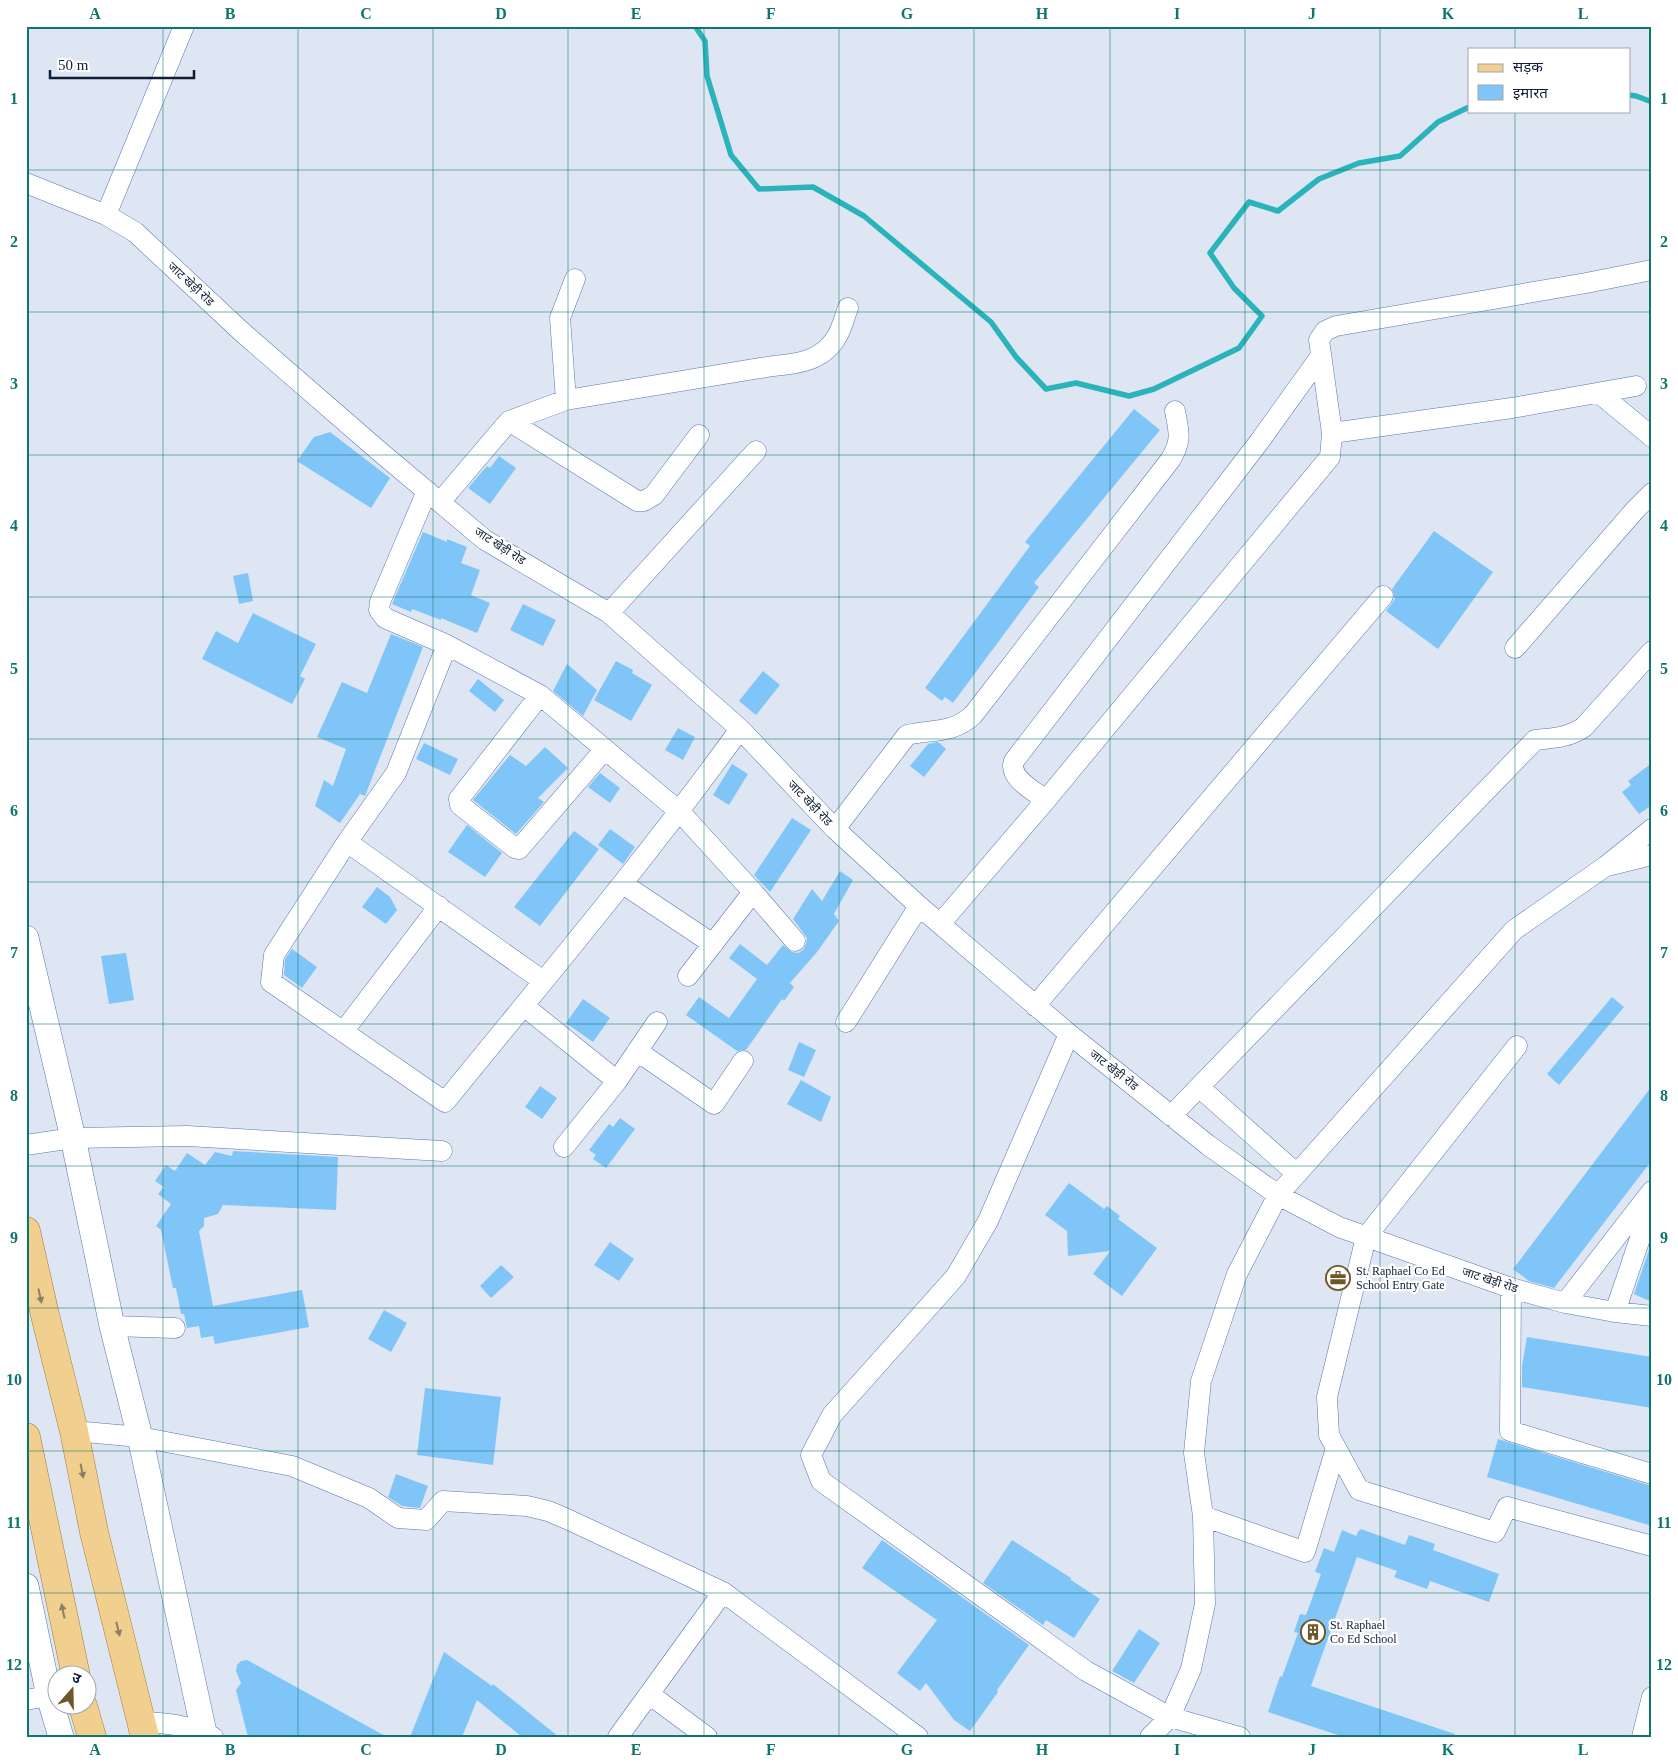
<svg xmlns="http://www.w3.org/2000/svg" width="1678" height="1763" viewBox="0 0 1678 1763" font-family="'Times New Roman','Noto Sans Devanagari',serif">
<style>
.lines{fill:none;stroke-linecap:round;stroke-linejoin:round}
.stream{stroke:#2bb3bb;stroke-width:5.5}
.building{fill:#80c5f7}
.minor-casing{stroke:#5577b3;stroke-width:21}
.tertiary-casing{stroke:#5577b3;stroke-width:26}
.primary-casing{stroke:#9b7d3f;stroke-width:29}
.minor{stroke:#fff;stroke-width:20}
.tertiary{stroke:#fff;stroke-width:25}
.primary{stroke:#f1d08f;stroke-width:28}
.oneway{fill:#8b7f66}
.grid{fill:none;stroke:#0f766e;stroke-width:1;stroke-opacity:0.55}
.labels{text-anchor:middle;stroke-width:4.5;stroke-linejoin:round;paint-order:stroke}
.street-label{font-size:12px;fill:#0f1d35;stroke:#fff}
.poi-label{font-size:12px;fill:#0f1d35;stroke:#fff;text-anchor:start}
.neatline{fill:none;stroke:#0f766e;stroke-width:2}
.grid-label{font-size:16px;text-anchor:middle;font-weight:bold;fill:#0f766e}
</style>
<rect width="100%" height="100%" fill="#dee6f3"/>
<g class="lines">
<path class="stream" d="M 695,26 L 705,41 L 707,76 L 731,155 L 759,189 L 813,187 L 864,216 L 991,322 L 1016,357 L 1046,389 L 1076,383 L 1129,396 L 1154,389 L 1239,348 L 1262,316 L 1234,288 L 1210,253 L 1249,202 L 1278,211 L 1319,179 L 1359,163 L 1400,156 L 1438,122 L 1469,107
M 1629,95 L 1636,96 L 1652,102"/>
</g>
<path class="building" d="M 1134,409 L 1160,430 L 1034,583 L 1039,587 L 953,703 L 945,697 L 942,701 L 925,688 L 1030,546 L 1025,542 Z
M 330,432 L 390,478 L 371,508 L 297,461 L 314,437 Z
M 499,456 L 516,468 L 490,504 L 468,488 L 487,466 L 490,468 Z
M 1434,531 L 1493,572 L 1438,649 L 1386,611 L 1395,599 L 1392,589 Z
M 423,532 L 447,542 L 447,539 L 467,547 L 461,563 L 480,570 L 471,595 L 490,603 L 477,633 L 441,618 L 441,620 L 412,609 L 411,612 L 392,604 Z
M 248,573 L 253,601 L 239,604 L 233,576 Z
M 523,604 L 556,620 L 543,646 L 510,630 Z
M 253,613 L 316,644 L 300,676 L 305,679 L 292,704 L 202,659 L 216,631 L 238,643 Z
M 391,634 L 423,647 L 365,796 L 360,794 L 340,823 L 315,806 L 324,780 L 333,786 L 346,749 L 317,737 L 342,682 L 367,693 Z
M 616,661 L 633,670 L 632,673 L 652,685 L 631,721 L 594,700 Z
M 567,664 L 597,690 L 583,716 L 553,691 Z
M 763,671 L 780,685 L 756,715 L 739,701 Z
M 478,679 L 504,700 L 495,712 L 469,691 Z
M 678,728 L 695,737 L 683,760 L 665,750 Z
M 938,742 L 946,749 L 924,777 L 910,766 L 928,744 Z
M 424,743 L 458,759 L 450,775 L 416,759 Z
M 545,747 L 568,768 L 538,798 L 544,802 L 516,834 L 473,800 L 510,755 L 526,766 Z
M 1652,763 L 1652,805 L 1639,814 L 1622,792 L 1631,785 L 1628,781 Z
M 732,764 L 748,774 L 729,805 L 713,795 Z
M 600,773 L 620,788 L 610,803 L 588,787 Z
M 792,818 L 811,830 L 770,892 L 754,875 Z
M 467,825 L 502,853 L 485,877 L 448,852 Z
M 610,829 L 635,847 L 623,864 L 598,845 Z
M 574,831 L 599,849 L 540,926 L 514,907 Z
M 840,871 L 853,880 L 834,914 L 839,921 L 817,952 L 790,983 L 794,987 L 784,1001 L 782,999 L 746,1050 L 737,1051 L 686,1015 L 699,997 L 729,1018 L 757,979 L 729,958 L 740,944 L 767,965 L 783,945 L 792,952 L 798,953 L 803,950 L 806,944 L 807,938 L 793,919 L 812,889 L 822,901 Z
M 377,887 L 390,897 L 397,910 L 386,924 L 362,907 Z
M 292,949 L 317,967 L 302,988 L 284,975 L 285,959 Z
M 126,953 L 134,1000 L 109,1004 L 101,956 Z
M 1612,997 L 1624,1007 L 1559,1085 L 1547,1074 Z
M 583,999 L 610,1018 L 593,1042 L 566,1023 Z
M 799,1042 L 816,1050 L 804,1077 L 788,1070 Z
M 801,1080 L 831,1097 L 821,1122 L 787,1104 Z
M 540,1086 L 557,1098 L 542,1119 L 525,1107 Z
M 1652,1086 L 1652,1160 L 1554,1288 L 1529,1281 L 1513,1269 Z
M 620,1118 L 635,1129 L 606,1168 L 593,1159 L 596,1155 L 589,1150 L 609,1124 L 613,1127 Z
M 233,1151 L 338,1157 L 336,1210 L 223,1205 L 218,1214 L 204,1218 L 204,1226 L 199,1231 L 213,1306 L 302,1290 L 309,1327 L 215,1344 L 213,1336 L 201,1338 L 199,1326 L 187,1328 L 184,1314 L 181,1314 L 176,1288 L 173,1288 L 161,1230 L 156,1226 L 171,1204 L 158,1194 L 164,1187 L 155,1181 L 166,1165 L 175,1171 L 187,1153 L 205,1165 L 215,1152 L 232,1156 Z
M 1069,1183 L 1104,1209 L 1107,1206 L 1120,1216 L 1118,1219 L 1157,1248 L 1122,1296 L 1093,1274 L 1110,1251 L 1068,1256 L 1067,1231 L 1045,1215 Z
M 1652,1241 L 1652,1302 L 1634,1294 Z
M 610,1242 L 634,1259 L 619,1281 L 594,1265 Z
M 501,1265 L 514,1277 L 491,1298 L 480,1286 Z
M 384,1310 L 407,1323 L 391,1352 L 368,1339 Z
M 1527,1337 L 1652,1357 L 1652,1408 L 1522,1387 L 1522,1366 Z
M 425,1388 L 501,1397 L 493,1465 L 417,1455 Z
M 1498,1439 L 1652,1486 L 1652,1526 L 1487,1477 Z
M 396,1474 L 428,1486 L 420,1508 L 402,1506 L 388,1497 Z
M 1361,1529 L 1405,1545 L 1409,1535 L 1435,1544 L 1433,1550 L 1499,1574 L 1489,1602 L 1430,1581 L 1427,1589 L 1394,1577 L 1397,1571 L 1357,1557 L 1311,1686 L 1455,1734 L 1454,1737 L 1344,1737 L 1268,1712 L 1280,1676 L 1282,1677 L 1298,1633 L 1294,1632 L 1300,1614 L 1306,1615 L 1321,1574 L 1315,1572 L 1324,1548 L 1334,1552 L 1342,1530 L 1356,1536 L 1359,1530 L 1360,1531 Z
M 882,1540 L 1029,1645 L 997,1690 L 998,1692 L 970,1731 L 954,1720 L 926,1683 L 920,1691 L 897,1673 L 937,1620 L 862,1568 Z
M 1012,1540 L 1071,1578 L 1071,1580 L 1100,1599 L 1074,1638 L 1046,1620 L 1043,1625 L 983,1583 Z
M 1139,1629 L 1160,1643 L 1134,1683 L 1112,1671 Z
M 444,1652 L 492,1686 L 493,1684 L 559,1737 L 522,1737 L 477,1700 L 462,1737 L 410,1737 Z
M 247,1660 L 387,1737 L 248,1737 L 236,1690 L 241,1683 L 236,1671 L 237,1665 L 241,1661 Z"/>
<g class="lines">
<defs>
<path id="minor" d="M 26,183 L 106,215 L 135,232 L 242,332 L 379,451 L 485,540 L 609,613 L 740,729 L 835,829 L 919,906 L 1069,1034 L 1208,1145 L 1278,1195 L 1339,1227 L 1511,1288 L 1565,1303 L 1615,1312 L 1652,1316
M 106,215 L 184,26
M 1599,393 L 1652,437
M 566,400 L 560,318 L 575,279
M 509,421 L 637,501 L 644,501 L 654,495 L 699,435
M 1332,433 L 1512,408 L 1636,386
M 427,491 L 380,602 L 379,610 L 385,618 L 447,645 L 540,695 L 680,812 L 753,892 L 795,941
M 441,501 L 509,421 L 566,400 L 773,366 C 797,364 822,361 836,338 C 842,329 844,318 848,308
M 609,613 L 756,451
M 447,645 L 396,773 L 347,842 L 274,955 L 271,982 L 445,1102 C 545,979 647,858 740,729
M 1515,648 L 1635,510 L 1652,493
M 540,695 L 459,799 L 460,805 L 515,848 L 519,849 L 605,749
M 1046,800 C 1034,791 1008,778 1014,761 L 1259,442 L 1320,357
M 835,829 L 907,735 C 933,729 952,734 973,715 L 1171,459 C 1182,440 1179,432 1175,411
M 347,842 L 543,981
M 1611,865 L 1652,855
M 623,884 L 713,944
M 940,924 L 1046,800 L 1330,457 L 1332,433 L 1319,340 L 1325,331 L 1336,326 L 1586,283 L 1652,270
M 688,976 L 753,892
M 524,1006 L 617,1081
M 1035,1006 L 1383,596
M 846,1022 L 919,906
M 343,1032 L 439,906
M 1069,1034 L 988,1221 L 956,1276 L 832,1415 L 811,1455 L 821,1481 L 1086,1671 L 1170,1717 L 1240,1737
M 1517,1046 L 1366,1237 L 1327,1397 L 1329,1435 L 1359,1490 L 1495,1532 L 1507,1507 L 1652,1546
M 637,1051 L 714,1104 L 743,1061
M 1199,1087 L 1297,1174
M 1171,1116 L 1535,740 C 1553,738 1568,738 1584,727 L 1652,651
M 26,1145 L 73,1138 L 187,1136 L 442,1151
M 564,1147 L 617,1081 L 657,1022
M 1511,1288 L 1510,1431 L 1652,1474
M 1565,1303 L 1652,1191
M 1615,1312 L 1652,1203
M 112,1326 L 175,1328
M 74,1431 L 140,1437 L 292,1466 L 369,1498 L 398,1518 L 426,1520 L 443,1501 L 527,1506 L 548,1511 L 567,1519 L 723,1592
M 1203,1516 L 1305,1552 L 1336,1448
M 649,1694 L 707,1737
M 26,1700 L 58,1694
M 141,1722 C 166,1723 190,1725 213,1737
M 618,1737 L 723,1592 L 918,1737
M 1150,1737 L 1170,1717 L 1191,1669 L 1205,1604 L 1203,1516 L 1194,1453 L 1201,1381 L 1237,1274 L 1278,1195 L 1514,930 L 1606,866 L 1652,829
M 1642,1737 L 1652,1697"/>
<path id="tertiary" d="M 26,938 L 73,1138 L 112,1326 L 140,1437 L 205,1737
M 26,1586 L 49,1696 L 61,1737"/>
<path id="primary" d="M 26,1231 L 45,1315 L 74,1431 L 94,1532 L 145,1737
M 26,1437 L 76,1676
M 83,1706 L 92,1737"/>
</defs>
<use href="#minor" class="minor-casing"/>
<use href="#tertiary" class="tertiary-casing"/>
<use href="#primary" class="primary-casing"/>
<use href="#minor" class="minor"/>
<use href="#tertiary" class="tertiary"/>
<use href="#primary" class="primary"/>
</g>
<defs><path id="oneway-solid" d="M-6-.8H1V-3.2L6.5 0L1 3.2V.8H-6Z" transform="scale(1.25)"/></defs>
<g class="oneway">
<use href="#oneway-solid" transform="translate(40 1296) rotate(78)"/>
<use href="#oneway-solid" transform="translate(82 1471) rotate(79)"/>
<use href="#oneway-solid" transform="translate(63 1611) rotate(-102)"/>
<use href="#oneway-solid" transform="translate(118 1629) rotate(76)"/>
</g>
<path class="grid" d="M 163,26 L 163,1737M 298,26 L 298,1737M 433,26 L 433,1737M 568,26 L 568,1737M 704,26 L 704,1737M 839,26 L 839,1737M 974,26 L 974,1737M 1110,26 L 1110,1737M 1245,26 L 1245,1737M 1380,26 L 1380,1737M 1515,26 L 1515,49M 1515,111 L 1515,1737M 26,170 L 1652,170M 26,312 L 1652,312M 26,455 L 1652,455M 26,597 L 1652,597M 26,739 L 1652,739M 26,882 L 1652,882M 26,1024 L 1652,1024M 26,1166 L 1652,1166M 26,1308 L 1652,1308M 26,1451 L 1652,1451M 26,1593 L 1652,1593"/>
<defs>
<symbol id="office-ring" viewBox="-11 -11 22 22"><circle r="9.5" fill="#fff" stroke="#6f5627" stroke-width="1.5"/><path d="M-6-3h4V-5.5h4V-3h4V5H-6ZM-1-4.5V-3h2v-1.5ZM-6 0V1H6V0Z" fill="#6f5627"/></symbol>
<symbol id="building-ring" viewBox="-11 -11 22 22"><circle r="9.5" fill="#fff" stroke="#6f5627" stroke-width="1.5"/><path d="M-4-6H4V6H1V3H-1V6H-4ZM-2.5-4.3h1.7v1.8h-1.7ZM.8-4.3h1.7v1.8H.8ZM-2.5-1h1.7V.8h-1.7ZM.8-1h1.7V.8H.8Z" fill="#6f5627"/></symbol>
</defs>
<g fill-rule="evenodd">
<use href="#office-ring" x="1324" y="1264" width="28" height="28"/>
<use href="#building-ring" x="1299" y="1618" width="28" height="28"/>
</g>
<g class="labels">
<g class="street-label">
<text transform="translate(191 284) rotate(43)" y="4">जाट खेड़ी रोड</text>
<text transform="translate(500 546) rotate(33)" y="4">जाट खेड़ी रोड</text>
<text transform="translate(810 803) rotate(46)" y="4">जाट खेड़ी रोड</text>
<text transform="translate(1114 1070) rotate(38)" y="4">जाट खेड़ी रोड</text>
<text transform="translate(1490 1280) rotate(18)" y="4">जाट खेड़ी रोड</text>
</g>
<g class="poi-label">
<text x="1356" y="1275">St. Raphael Co Ed<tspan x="1356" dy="14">School Entry Gate</tspan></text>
<text x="1330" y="1629">St. Raphael<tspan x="1330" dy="14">Co Ed School</tspan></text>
</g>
</g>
<rect width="1678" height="1763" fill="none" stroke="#ffffff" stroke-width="55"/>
<rect x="1468" y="48" width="162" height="65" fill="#ffffff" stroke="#9fa5ae"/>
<rect x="1478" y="64" width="25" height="8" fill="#f1d08f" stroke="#9fa5ae"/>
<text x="1513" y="72" font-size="15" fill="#0f1d35">सड़क</text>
<rect x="1478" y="85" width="25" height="15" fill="#80c5f7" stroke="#9fa5ae"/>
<text x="1513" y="98" font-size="15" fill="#0f1d35">इमारत</text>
<g transform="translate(72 1690) rotate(20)"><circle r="24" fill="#ffffff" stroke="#9fa5ae"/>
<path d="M0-4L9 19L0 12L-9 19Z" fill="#6f5627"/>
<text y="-8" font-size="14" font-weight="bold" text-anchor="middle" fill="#0f1d35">उ</text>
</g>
<path d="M50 70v8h144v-8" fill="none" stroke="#0f1d35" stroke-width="2.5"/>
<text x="58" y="70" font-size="15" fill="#0f1d35" stroke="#ffffff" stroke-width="4" paint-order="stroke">50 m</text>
<rect x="28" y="28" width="1622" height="1708" class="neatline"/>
<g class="grid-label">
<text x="95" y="19">A</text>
<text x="230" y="19">B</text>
<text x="366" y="19">C</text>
<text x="501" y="19">D</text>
<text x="636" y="19">E</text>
<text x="771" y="19">F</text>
<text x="907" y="19">G</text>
<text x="1042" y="19">H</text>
<text x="1177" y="19">I</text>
<text x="1312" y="19">J</text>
<text x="1448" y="19">K</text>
<text x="1583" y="19">L</text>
<text x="14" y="104">1</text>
<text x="1664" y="104">1</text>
<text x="14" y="247">2</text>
<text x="1664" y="247">2</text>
<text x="14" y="389">3</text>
<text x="1664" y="389">3</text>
<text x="14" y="531">4</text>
<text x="1664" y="531">4</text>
<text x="14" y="674">5</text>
<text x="1664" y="674">5</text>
<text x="14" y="816">6</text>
<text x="1664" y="816">6</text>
<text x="14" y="958">7</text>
<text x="1664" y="958">7</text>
<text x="14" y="1101">8</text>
<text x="1664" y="1101">8</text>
<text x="14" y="1243">9</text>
<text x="1664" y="1243">9</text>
<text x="14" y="1385">10</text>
<text x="1664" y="1385">10</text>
<text x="14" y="1528">11</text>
<text x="1664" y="1528">11</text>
<text x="14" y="1670">12</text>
<text x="1664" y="1670">12</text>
<text x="95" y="1755">A</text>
<text x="230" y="1755">B</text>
<text x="366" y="1755">C</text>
<text x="501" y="1755">D</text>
<text x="636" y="1755">E</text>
<text x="771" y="1755">F</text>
<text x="907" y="1755">G</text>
<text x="1042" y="1755">H</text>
<text x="1177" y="1755">I</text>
<text x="1312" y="1755">J</text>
<text x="1448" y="1755">K</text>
<text x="1583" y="1755">L</text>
</g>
</svg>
